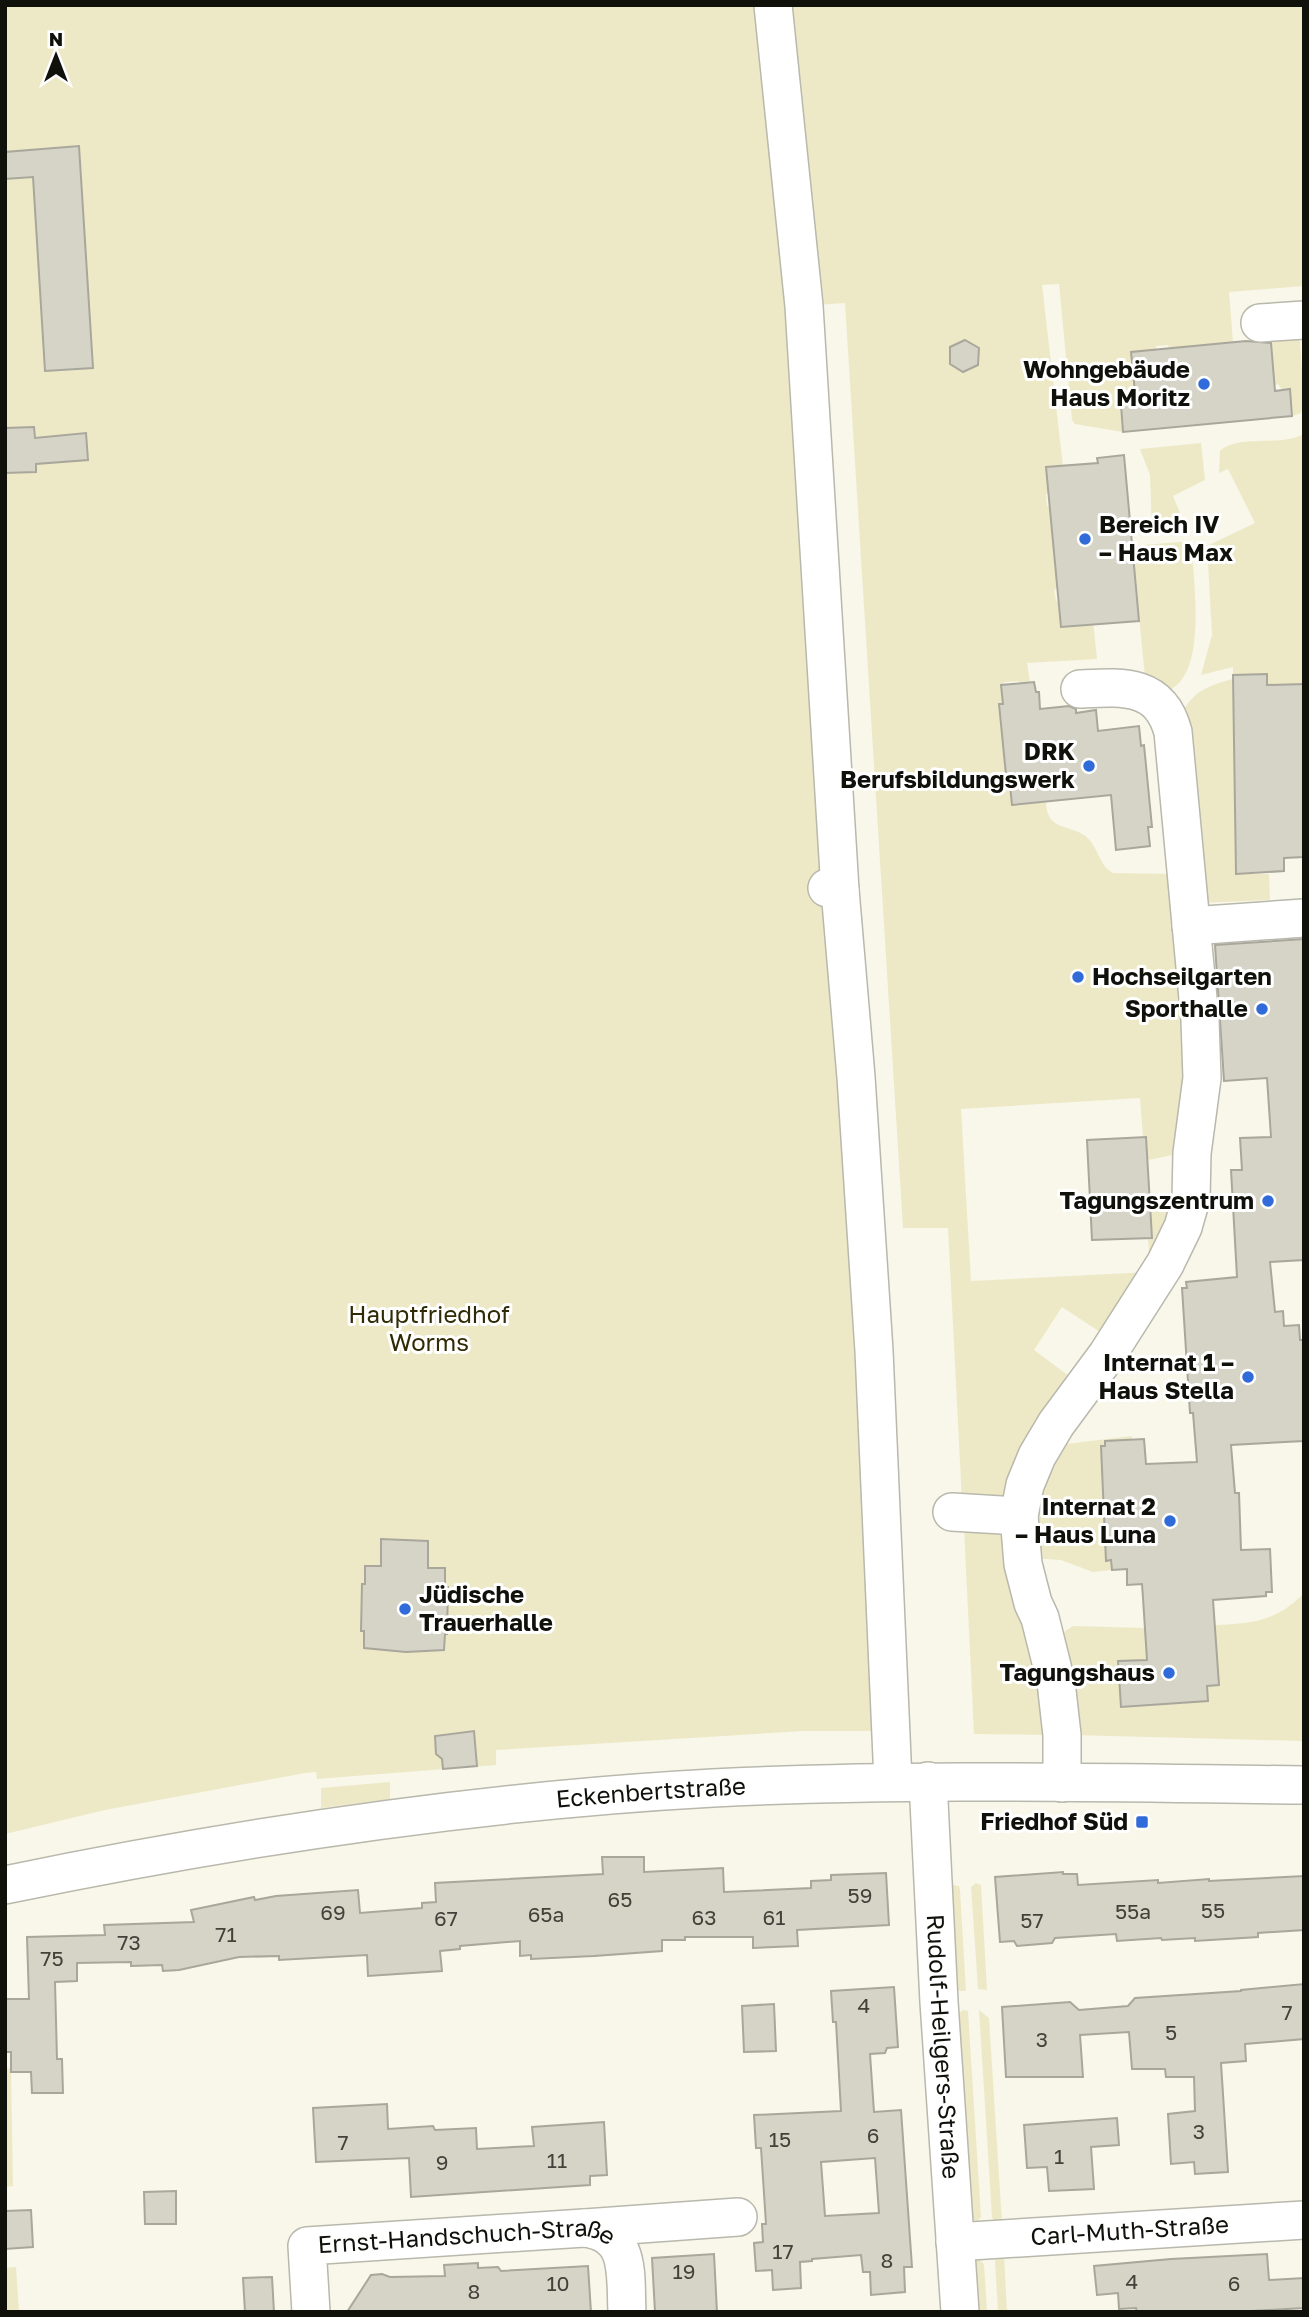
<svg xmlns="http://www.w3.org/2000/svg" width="1309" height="2317" viewBox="0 0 1309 2317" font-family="'Golos Text',sans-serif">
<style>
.green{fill:#ede9c7}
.building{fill:#d5d4c7;stroke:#a9a79b;stroke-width:2;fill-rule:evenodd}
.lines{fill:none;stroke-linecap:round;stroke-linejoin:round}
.minor-casing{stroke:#b9b8ac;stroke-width:40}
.minor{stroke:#fff;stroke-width:37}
.poi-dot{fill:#306bd9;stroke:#fff;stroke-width:2.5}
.labels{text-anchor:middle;stroke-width:6;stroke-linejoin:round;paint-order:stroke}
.number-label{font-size:21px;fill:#42423b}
.poi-label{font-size:24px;font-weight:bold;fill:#11110c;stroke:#fff;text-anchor:end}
.park-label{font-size:24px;fill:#302b05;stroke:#fff}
.street-label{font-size:24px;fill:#11110c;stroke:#fff}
</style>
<rect width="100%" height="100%" fill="#f8f7ea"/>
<path class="green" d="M 5,5 L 757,5 L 786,305 L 828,912 L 877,1731 L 803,1731 L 496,1750 L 496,1765 L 317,1779 L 316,1772 L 305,1773 L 105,1810 L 5,1834 Z
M 785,5 L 1304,5 L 1304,286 L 1229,292 L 1233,342 L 1169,348 L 1168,345 L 1156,346 L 1156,349 L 1131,352 L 1134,378 L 1137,378 L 1135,385 L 1140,386 L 1136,398 L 1131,397 L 1129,403 L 1121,405 L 1123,432 L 1075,424 L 1072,420 L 1059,284 L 1042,285 L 1063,466 L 1047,468 L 1049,493 L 1046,494 L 1047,506 L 1050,506 L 1057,589 L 1054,590 L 1056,601 L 1058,602 L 1061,627 L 1088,625 L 1088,622 L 1093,621 L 1097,659 L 1027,663 L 1030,682 L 1019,683 L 1018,681 L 1005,682 L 1001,685 L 1003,704 L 999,705 L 1001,726 L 1006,726 L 1006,737 L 1003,738 L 1007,785 L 1010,785 L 1012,805 L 1046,802 C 1047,830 1066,824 1084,835 C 1098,844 1098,865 1113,873 L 1173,874 L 1189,1075 L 1183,1144 L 1173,1155 L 1148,1160 L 1146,1138 L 1143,1137 L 1140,1098 L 961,1109 L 971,1281 L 1150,1272 L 1148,1238 L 1152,1237 L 1151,1211 C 1163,1210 1173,1208 1173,1224 L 1149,1279 L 1109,1338 L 1062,1307 L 1034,1350 L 1076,1381 L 1034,1444 L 1014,1495 C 1000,1506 980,1502 962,1501 L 948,1228 L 903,1228 L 845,303 L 817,305 Z
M 1296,338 L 1300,341 L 1304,403 L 1301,413 L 1293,416 L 1290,389 L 1282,390 L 1278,384 L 1274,386 L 1271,339 Z
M 1304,434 L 1304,684 L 1267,685 L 1266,674 L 1233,675 L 1233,667 L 1201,675 L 1212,635 L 1207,546 L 1255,523 L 1228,469 L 1219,473 L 1220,451 C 1238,434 1280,447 1304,434 Z
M 1201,443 L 1205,480 L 1173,496 L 1186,527 L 1152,531 L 1150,475 L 1140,449 Z
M 1191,541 C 1193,576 1209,676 1167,691 L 1145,677 L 1132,546 Z
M 1233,679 L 1236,874 L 1269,874 L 1270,900 L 1198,903 L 1180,716 C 1193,691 1207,686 1233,679 Z
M 1132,1436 L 1132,1439 L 1105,1441 L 1105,1446 L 1101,1447 L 1103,1499 L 1108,1508 L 1104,1509 L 1106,1560 L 1111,1560 L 1112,1570 L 1093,1572 L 1061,1560 L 1030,1558 L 1031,1495 L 1066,1444 Z
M 964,1528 L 996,1530 L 1007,1543 L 1054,1735 L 974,1734 Z
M 1304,1593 L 1304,1741 L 1073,1735 L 1061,1639 L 1065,1631 L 1073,1626 L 1145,1628 L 1147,1660 L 1119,1662 L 1121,1707 L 1208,1701 L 1207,1686 L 1219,1685 L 1215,1625 C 1252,1623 1276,1622 1304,1593 Z
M 390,1782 L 390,1799 L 321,1808 L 321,1788 Z
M 976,1883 L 981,1885 L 987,1990 L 978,1989 L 971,1887 Z
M 953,1885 L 959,1886 L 960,1890 L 966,1991 L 960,1991 L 955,1987 L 951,1886 Z
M 963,2010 L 968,2011 L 981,2217 L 977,2221 L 972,2219 L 957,2015 Z
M 979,2010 L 989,2018 L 1002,2223 L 994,2221 L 992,2217 Z
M 11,2068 L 13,2186 L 5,2187 L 5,2069 Z
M 1004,2254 L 1007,2312 L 998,2312 L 995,2261 Z
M 978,2259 L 984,2264 L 987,2312 L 976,2312 L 974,2261 Z
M 16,2267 L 19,2312 L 5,2312 L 5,2268 Z"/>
<path class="building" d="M 79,146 L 93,368 L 45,371 L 33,177 L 5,179 L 5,152 Z
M 965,340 L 979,348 L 978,365 L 963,372 L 950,364 L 950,347 Z
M 1246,341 L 1271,343 L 1275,391 L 1290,389 L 1292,416 L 1123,432 L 1121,404 L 1136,402 L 1131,352 Z
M 34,427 L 35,438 L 86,433 L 88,460 L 36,464 L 36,472 L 5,473 L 5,428 Z
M 1124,455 L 1139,621 L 1061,627 L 1046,467 L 1098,463 L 1097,458 Z
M 1267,674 L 1267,685 L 1304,684 L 1304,857 L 1284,858 L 1284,871 L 1236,874 L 1233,675 Z
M 1034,682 L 1036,692 L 1039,692 L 1040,709 L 1069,706 L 1076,709 L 1076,713 L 1096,710 L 1098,731 L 1139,726 L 1141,746 L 1144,745 L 1152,827 L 1148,827 L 1150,846 L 1116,850 L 1111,795 L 1012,805 L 1010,785 L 1007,785 L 999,704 L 1003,704 L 1001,685 Z
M 1304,939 L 1304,1260 L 1270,1262 L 1275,1312 L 1283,1311 L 1284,1326 L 1299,1325 L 1300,1340 L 1304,1340 L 1304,1441 L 1231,1445 L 1235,1493 L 1239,1493 L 1241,1550 L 1270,1549 L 1272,1592 L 1266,1592 L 1266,1596 L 1213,1600 L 1219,1685 L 1207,1686 L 1208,1701 L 1121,1707 L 1118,1661 L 1147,1660 L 1143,1598 L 1142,1584 L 1127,1585 L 1127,1569 L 1112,1570 L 1111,1560 L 1106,1561 L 1101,1446 L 1105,1446 L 1105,1441 L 1144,1439 L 1146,1464 L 1197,1462 L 1193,1413 L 1190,1413 L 1182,1288 L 1187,1288 L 1186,1282 L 1237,1277 L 1231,1170 L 1242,1170 L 1240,1138 L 1271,1137 L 1267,1078 L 1224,1081 L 1215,945 Z
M 1146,1137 L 1152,1238 L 1092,1240 L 1087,1140 Z
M 381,1539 L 428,1541 L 428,1568 L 445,1568 L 445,1587 L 448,1587 L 447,1634 L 445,1634 L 444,1650 L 406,1652 L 364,1648 L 364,1631 L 361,1631 L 362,1584 L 365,1584 L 365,1566 L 381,1566 Z
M 474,1731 L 477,1766 L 443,1769 L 442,1759 L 436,1754 L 435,1736 Z
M 602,1857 L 644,1857 L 644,1872 L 723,1868 L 724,1892 L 811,1888 L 811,1881 L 831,1880 L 831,1875 L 886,1873 L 889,1925 L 797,1930 L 798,1946 L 753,1948 L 753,1937 L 685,1937 L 685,1940 L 662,1940 L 662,1951 L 594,1956 L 531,1959 L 531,1955 L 520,1956 L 520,1941 L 460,1946 L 460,1949 L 440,1951 L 442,1971 L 368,1976 L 367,1955 L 279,1960 L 279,1956 L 239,1957 L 179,1970 L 163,1971 L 162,1965 L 131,1966 L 131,1962 L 77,1963 L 77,1981 L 55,1982 L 57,2059 L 62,2059 L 63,2093 L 32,2093 L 31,2072 L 11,2072 L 11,2052 L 5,2052 L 5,1999 L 29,1999 L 27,1937 L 105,1935 L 104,1925 L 194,1922 L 191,1910 L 254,1897 L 255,1900 L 276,1896 L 358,1890 L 360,1913 L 422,1908 L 422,1903 L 436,1902 L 435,1883 L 603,1874 Z
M 1063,1872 L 1063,1874 L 1077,1874 L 1078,1885 L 1158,1880 L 1158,1883 L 1209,1879 L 1209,1881 L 1304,1876 L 1304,1930 L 1258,1933 L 1258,1937 L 1195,1941 L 1195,1938 L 1162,1940 L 1161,1938 L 1117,1941 L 1116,1934 L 1055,1938 L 1052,1943 L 1017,1946 L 1014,1941 L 1000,1942 L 995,1877 Z
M 1304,1984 L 1304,2039 L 1245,2044 L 1246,2061 L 1221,2063 L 1228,2172 L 1195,2174 L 1194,2162 L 1171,2164 L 1168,2114 L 1195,2111 L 1194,2077 L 1166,2077 L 1165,2069 L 1132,2069 L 1129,2032 L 1080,2035 L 1083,2077 L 1006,2077 L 1002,2007 L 1070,2002 L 1079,2010 L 1128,2006 L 1135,1998 L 1241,1991 L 1241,1990 Z
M 894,1987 L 898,2047 L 887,2048 L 885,2053 L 870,2054 L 874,2112 L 901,2110 L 912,2267 L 904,2267 L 905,2292 L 871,2295 L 870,2272 L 863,2272 L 861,2255 L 812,2259 L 812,2261 L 800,2262 L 801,2288 L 773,2290 L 772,2270 L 756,2271 L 754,2243 L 763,2242 L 762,2224 L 766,2224 L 761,2148 L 756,2148 L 754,2115 L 841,2111 L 836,2022 L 833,2022 L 831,1991 ZM 875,2158 L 879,2213 L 825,2216 L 821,2162 Z
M 774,2004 L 776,2051 L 744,2052 L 742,2006 Z
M 387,2104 L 388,2129 L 433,2126 L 435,2130 L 476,2128 L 477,2149 L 534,2146 L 532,2127 L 604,2122 L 607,2175 L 590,2176 L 590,2185 L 411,2197 L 409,2158 L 316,2162 L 313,2108 Z
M 1117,2118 L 1119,2145 L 1091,2147 L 1094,2189 L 1049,2191 L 1047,2167 L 1027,2168 L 1024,2125 Z
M 176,2191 L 176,2224 L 145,2224 L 144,2192 Z
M 31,2210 L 33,2247 L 5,2249 L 5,2211 Z
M 714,2254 L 717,2312 L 655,2312 L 652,2258 Z
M 1267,2254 L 1269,2280 L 1304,2278 L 1304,2308 L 1234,2312 L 1137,2312 L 1136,2308 L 1119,2309 L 1118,2293 L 1097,2295 L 1094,2266 L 1171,2259 Z
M 478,2263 L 478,2268 L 498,2267 L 501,2271 L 588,2266 L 591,2312 L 347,2312 L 371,2275 L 382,2274 L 390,2277 L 445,2276 L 444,2265 Z
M 272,2277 L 274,2312 L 245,2312 L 243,2278 Z"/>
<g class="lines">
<defs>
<g id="minor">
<path d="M 773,5 L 804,306 L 840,890"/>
<path d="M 1260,323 L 1304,320"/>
<path d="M 827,888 L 840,890 L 856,1077 L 874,1351 L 893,1781"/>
<path d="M 1191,926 L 1304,918"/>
<path d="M 952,1512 L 1019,1516"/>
<path id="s1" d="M 928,1781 L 939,2002 L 960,2312"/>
<path d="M 1062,1783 L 1062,1735 L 1056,1682 L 1040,1618 L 1033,1603 L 1023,1564 L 1019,1516 L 1025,1485 L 1037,1456 L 1056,1424 L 1107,1355 L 1165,1264 L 1183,1227 L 1191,1199 L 1192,1153 L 1202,1078 L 1200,1020 L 1173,732 C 1160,683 1122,687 1080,689"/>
<path id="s2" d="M 5,1885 C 238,1837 475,1801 713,1788 C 910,1778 1107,1783 1304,1785"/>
<path d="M 585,2228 L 738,2217"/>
<path id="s3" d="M 955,2242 L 1304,2220"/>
<path id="s4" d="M 311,2312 L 307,2246 L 584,2228 C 632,2234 625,2273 627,2312"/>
</g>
</defs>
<use href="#minor" class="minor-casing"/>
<use href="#minor" class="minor"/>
</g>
<g class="poi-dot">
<circle cx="1204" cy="384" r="7"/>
<circle cx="1085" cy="539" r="7"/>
<circle cx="1089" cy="766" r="7"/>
<circle cx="1078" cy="977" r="7"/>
<circle cx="1262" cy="1009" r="7"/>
<circle cx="1268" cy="1201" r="7"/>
<circle cx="1248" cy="1377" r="7"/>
<circle cx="1170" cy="1521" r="7"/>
<circle cx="405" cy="1609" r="7"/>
<circle cx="1169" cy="1673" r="7"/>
<rect x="1135" y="1815" width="14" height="14" rx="3.5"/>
</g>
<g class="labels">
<g class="number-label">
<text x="860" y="1903">59</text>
<text x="620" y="1907">65</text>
<text x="1213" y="1918">55</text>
<text x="1133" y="1919">55a</text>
<text x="333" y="1920">69</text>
<text x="546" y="1922">65a</text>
<text x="704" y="1925">63</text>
<text x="774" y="1925">61</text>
<text x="446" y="1926">67</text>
<text x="1032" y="1928">57</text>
<text x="226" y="1942">71</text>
<text x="129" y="1950">73</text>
<text x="52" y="1966">75</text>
<text x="864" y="2013">4</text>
<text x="1287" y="2020">7</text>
<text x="1171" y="2040">5</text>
<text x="1042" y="2047">3</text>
<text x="1199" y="2139">3</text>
<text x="873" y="2143">6</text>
<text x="780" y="2147">15</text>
<text x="343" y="2150">7</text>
<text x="1059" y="2164">1</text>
<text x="557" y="2168">11</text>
<text x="442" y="2170">9</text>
<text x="783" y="2259">17</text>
<text x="887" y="2268">8</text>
<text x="684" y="2279">19</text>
<text x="1132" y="2289">4</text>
<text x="558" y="2291">10</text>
<text x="1234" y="2291">6</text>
<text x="474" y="2299">8</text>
</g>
<g class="poi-label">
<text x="1190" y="378">Wohngebäude<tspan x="1190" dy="28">Haus Moritz</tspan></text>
<text x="1099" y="533" text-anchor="start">Bereich IV<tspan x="1099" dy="28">– Haus Max</tspan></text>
<text x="1075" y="760">DRK<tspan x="1075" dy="28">Berufsbildungswerk</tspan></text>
<text x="1092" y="985" text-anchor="start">Hochseilgarten</text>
<text x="1248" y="1017">Sporthalle</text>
<text x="1254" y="1209">Tagungszentrum</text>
<text x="1234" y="1371">Internat 1 –<tspan x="1234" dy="28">Haus Stella</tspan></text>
<text x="1156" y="1515">Internat 2<tspan x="1156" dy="28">– Haus Luna</tspan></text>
<text x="419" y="1603" text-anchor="start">Jüdische<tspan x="419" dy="28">Trauerhalle</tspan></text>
<text x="1155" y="1681">Tagungshaus</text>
<text x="1128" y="1830">Friedhof Süd</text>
</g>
<g class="park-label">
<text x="429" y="1323">Hauptfriedhof<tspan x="429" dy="28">Worms</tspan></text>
</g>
<g class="street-label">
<text dy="8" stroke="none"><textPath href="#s2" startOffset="653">Eckenbertstraße</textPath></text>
<text dy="8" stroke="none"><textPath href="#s1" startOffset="266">Rudolf-Heilgers-Straße</textPath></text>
<text dy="8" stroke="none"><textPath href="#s3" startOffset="175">Carl-Muth-Straße</textPath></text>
<text dy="8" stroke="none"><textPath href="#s4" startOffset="226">Ernst-Handschuch-Straße</textPath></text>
</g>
</g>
<rect width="1309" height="2317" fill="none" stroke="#11110c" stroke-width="14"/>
<g transform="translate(56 56)" stroke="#ffffff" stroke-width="5" paint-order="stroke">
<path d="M0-5L12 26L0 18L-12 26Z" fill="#11110c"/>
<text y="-10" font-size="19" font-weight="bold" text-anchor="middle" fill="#11110c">N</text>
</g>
</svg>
